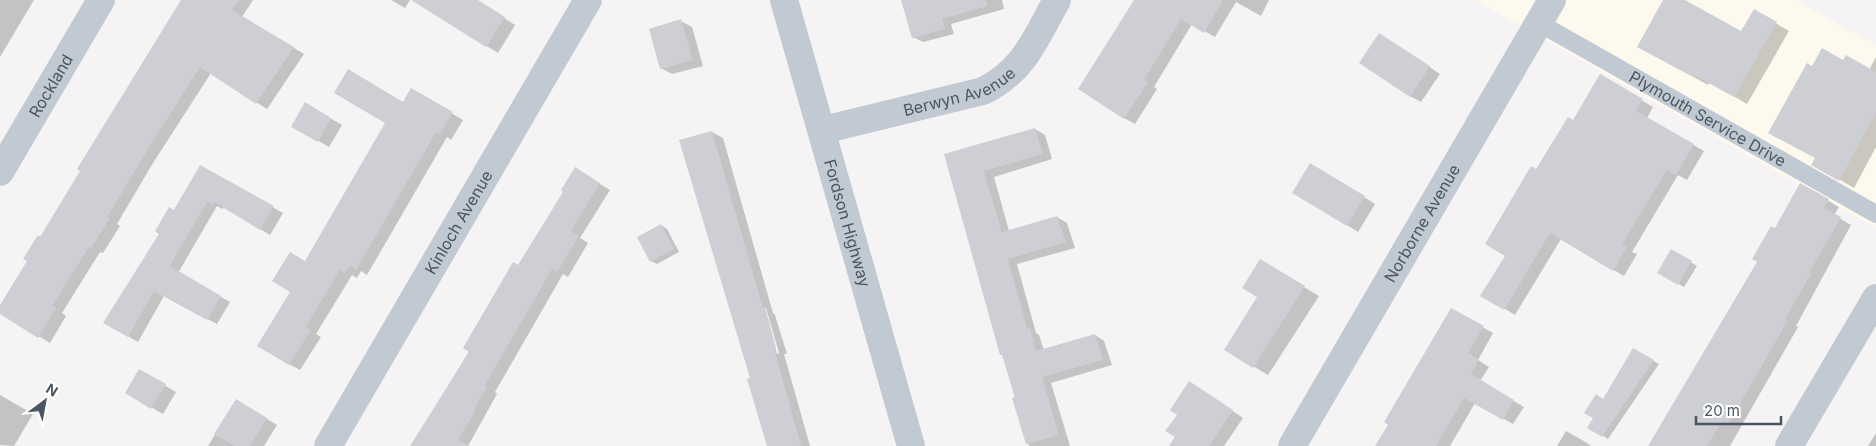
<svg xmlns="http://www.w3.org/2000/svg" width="1876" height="446" viewBox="0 0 1876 446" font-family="Inter,sans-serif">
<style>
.commercial{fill:#fdf9ef}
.shadow{fill:#0003;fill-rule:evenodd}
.building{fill:#cdcfd5}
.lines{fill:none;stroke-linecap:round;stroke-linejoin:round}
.lane{stroke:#c1cad2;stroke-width:18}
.street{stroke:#c1cad2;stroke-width:28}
.labels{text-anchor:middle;stroke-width:4;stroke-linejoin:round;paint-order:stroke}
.street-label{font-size:16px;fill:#4a5661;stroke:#fff}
</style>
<rect width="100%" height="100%" fill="#f5f3f3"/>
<path class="commercial" d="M 1475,0 L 1795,0 L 1876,45 L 1876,228 Z"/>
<path class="shadow" d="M 0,0 L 34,0 L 0,57 Z
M 182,0 L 253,0 L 242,17 L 304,54 L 267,109 L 211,73 L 153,163 L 117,224 L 120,226 L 103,253 L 100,252 L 62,313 L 66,316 L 50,343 L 0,313 L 0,308 Z
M 391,0 L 410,0 L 405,8 Z
M 439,0 L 477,0 L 515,25 L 498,53 L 431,11 Z
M 903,0 L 1002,0 L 1004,9 L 951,24 L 954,34 L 923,42 L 913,37 Z
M 1137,0 L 1269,0 L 1261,16 L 1236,2 L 1215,37 L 1192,24 L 1154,87 L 1157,89 L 1135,124 L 1124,118 Z
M 1665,0 L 1682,0 L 1741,33 L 1754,11 L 1789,31 L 1747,104 L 1710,82 L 1708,85 L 1652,54 Z
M 681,21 L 692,27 L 703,66 L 672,74 L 661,68 Z
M 1390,41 L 1440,74 L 1421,102 L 1410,96 Z
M 1876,57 L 1876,147 L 1854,188 L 1813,164 L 1816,158 L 1813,67 L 1843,61 L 1869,70 Z
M 1600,76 L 1653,107 L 1647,118 L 1704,151 L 1687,180 L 1678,175 L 1632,252 L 1637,254 L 1624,276 L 1561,239 L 1515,315 L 1482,295 L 1506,255 L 1537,171 L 1574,122 Z
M 411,89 L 463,120 L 451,140 L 447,137 L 367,275 L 361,271 L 357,278 L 352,275 L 316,334 L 321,337 L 300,370 L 289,364 L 292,292 L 305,263 Z
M 306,104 L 342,125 L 329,147 L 293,126 Z
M 1035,129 L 1045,135 L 1052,159 L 994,177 L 1009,231 L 1057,217 L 1067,223 L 1075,248 L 1017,264 L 1036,333 L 1039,335 L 1044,350 L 1095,335 L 1104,341 L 1112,365 L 1051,383 L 1070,446 L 1029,446 L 945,155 Z
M 712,132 L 723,138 L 773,313 L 775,315 L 787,354 L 784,354 L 810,446 L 768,446 L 752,379 ZM 764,308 L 766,308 L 779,353 L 777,354 Z
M 200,167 L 283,213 L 270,235 L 224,207 L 222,209 L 217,206 L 178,273 L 230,302 L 217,324 L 164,296 L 138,342 L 105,323 Z
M 575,169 L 610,190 L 580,238 L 588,243 L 568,277 L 563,274 L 495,392 L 497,394 L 468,446 L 413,446 L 564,191 Z
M 1321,170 L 1375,204 L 1358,232 L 1293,192 Z
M 1801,185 L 1839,207 L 1834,215 L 1851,225 L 1796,326 L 1798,327 L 1730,446 L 1661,446 Z
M 661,225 L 667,229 L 679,252 L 657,264 L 651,261 Z
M 1672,251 L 1697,266 L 1684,287 L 1659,272 Z
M 1260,261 L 1319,296 L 1268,375 L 1226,350 L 1259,296 Z
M 1452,310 L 1493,333 L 1478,360 L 1489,367 L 1480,381 L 1524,407 L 1513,424 L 1475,403 L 1450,446 L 1377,446 Z
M 1633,349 L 1659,364 L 1608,439 L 1589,427 Z
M 140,371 L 176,392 L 163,414 L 127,393 Z
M 1200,389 L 1243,418 L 1224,446 L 1170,446 Z
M 0,395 L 33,414 L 14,446 L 0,445 Z
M 236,400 L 277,425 L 264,446 L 208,446 Z
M 1566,431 L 1587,443 L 1591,446 L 1557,446 Z
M 1876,433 L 1876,446 L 1868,446 Z"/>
<path class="building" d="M 181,0 L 239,0 L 232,10 L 294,47 L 256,104 L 200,67 L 143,157 L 107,217 L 110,218 L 91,248 L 89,247 L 52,306 L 56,308 L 38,338 L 0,314 L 0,305 L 27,261 L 23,259 L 38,235 L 40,237 L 80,171 L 77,169 Z
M 411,0 L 478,0 L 505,17 L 486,47 Z
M 901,0 L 986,0 L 987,6 L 942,19 L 945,29 L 912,38 Z
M 1134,0 L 1223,0 L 1204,33 L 1181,19 L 1144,80 L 1148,82 L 1124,119 L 1078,89 Z
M 1663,0 L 1685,0 L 1741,31 L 1754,9 L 1777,22 L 1734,97 L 1696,76 L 1695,78 L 1637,47 Z
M 681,19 L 693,60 L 660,69 L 649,29 Z
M 1379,33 L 1430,66 L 1410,97 L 1359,63 Z
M 1822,48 L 1843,60 L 1846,55 L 1876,72 L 1876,112 L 1839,181 L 1811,165 L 1815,158 L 1768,133 L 1807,63 L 1812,66 Z
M 348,69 L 403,102 L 411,88 L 453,112 L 440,134 L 436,132 L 356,270 L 350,266 L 345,273 L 340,270 L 306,327 L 311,330 L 289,365 L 257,346 L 290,292 L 272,281 L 290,252 L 305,261 L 385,123 L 334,93 Z
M 1600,74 L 1643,99 L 1636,111 L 1694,144 L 1676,175 L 1667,170 L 1622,244 L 1627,247 L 1613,271 L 1550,233 L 1504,310 L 1480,296 L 1505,256 L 1485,244 L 1531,166 L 1536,169 L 1568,117 L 1573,120 Z
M 305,102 L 331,118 L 318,142 L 291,127 Z
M 1035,128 L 1043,154 L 984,171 L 1002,232 L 1057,216 L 1066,242 L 1008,259 L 1027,328 L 1030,328 L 1036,351 L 1095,334 L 1103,360 L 1042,377 L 1059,435 L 1026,444 L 1012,398 L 1015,397 L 1002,355 L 1000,355 L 944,154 Z
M 712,131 L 763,308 L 765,307 L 776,348 L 774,348 L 801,446 L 767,446 L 747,379 L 750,378 L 679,140 Z
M 1310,163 L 1365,196 L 1347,226 L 1292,193 Z
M 200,165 L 274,206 L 260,230 L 214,202 L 212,205 L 207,202 L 170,266 L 221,296 L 207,320 L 154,291 L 128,337 L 103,323 L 159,234 L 155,231 L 169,207 L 174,210 Z
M 575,167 L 600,183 L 571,231 L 579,236 L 557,272 L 552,269 L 485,385 L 487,387 L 474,409 L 476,410 L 458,440 L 469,446 L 410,446 L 469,352 L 463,348 L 513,262 L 518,265 L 563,192 L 561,190 Z
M 1800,183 L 1829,199 L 1824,208 L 1841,217 L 1809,273 L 1811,274 L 1785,319 L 1788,320 L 1753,381 L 1727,426 L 1721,423 L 1707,446 L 1648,446 L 1757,262 L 1752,259 L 1771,226 L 1775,228 Z
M 661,224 L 674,249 L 650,262 L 637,237 Z
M 1671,249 L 1692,261 L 1678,285 L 1657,273 Z
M 1260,259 L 1305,286 L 1253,368 L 1224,350 L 1257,297 L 1242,288 Z
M 1451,308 L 1484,326 L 1468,353 L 1479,360 L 1471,374 L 1514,400 L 1503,420 L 1464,398 L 1436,446 L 1375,446 L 1388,425 L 1384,422 Z
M 1633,348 L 1654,360 L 1602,437 L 1587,428 L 1593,418 L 1584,413 L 1596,394 L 1603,399 Z
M 139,369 L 166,384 L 151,409 L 125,393 Z
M 1189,381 L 1233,410 L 1209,446 L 1169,446 L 1175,437 L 1165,431 L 1177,415 L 1170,410 Z
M 236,399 L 267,418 L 250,446 L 234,446 L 214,434 Z"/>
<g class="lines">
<path class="lane" id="s1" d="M 1539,23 L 1876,214"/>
<g class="street">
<path id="s2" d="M 784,0 L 911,446"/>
<path id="s3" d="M 823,130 L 983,91 C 1025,70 1035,39 1057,0"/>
<path id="s4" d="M 0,172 L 101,0"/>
<path id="s5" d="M 328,446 L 588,0"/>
<path id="s6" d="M 1292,446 L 1552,0"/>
<path d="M 1789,446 L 1876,298"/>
</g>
</g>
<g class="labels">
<g class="street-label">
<text dy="6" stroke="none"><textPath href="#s4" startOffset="100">Rockland</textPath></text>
<text dy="6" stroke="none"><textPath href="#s3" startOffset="142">Berwyn Avenue</textPath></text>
<text dy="6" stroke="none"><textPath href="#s1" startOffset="194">Plymouth Service Drive</textPath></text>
<text dy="6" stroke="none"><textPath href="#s5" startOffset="259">Kinloch Avenue</textPath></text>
<text dy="6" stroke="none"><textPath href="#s2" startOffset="232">Fordson Highway</textPath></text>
<text dy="6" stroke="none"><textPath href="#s6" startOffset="258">Norborne Avenue</textPath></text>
</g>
</g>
<g transform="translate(45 401) rotate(32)" stroke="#ffffff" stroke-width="4" paint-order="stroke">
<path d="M0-4L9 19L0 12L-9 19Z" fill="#4a5661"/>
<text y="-8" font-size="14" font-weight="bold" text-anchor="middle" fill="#4a5661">N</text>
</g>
<path d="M1696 416v8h85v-8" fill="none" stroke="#4a5661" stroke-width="2.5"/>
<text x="1704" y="416" font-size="15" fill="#4a5661" stroke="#ffffff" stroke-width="4" paint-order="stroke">20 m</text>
</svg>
